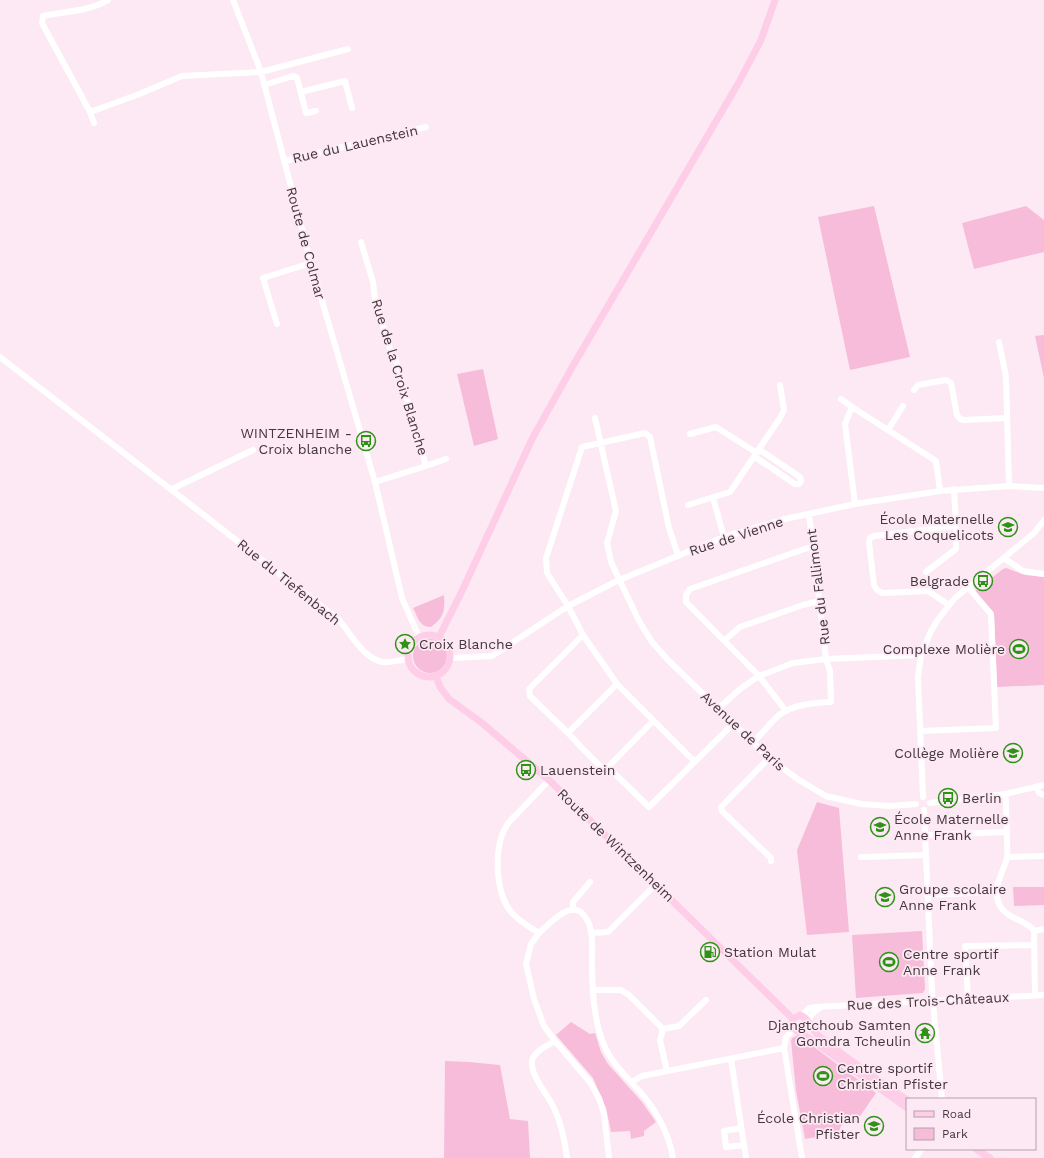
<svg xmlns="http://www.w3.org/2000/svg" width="1044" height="1158" viewBox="0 0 1044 1158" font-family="'Work Sans',sans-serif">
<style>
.green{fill:#f6bcda}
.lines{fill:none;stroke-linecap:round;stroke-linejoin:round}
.minor{stroke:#fff;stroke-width:6}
.major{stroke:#fecde7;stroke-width:7}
.labels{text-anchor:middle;stroke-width:3.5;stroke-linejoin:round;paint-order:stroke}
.street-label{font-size:14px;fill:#43363c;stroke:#fde9f3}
.poi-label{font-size:14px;fill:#43363c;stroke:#fde9f3;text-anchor:start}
</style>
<rect width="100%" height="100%" fill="#fde9f3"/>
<path class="green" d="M 874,206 L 910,357 L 850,370 L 818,217 Z
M 1026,206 L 1044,220 L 1044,252 L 974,269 L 962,223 Z
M 1044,335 L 1044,378 L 1035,336 Z
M 483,369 L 498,439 L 474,446 L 457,374 Z
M 1006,568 L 1025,575 L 1044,577 L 1044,685 L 997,687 L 994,613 L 975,591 L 1003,569 Z
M 444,595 C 445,611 444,617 431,627 C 419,627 418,617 413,608 Z
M413 656a17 17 0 1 1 34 0a17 17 0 1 1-34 0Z
M 817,802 L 839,808 L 849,932 L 807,935 L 797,850 Z
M 1013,887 L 1044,887 L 1044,905 L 1014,906 Z
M 922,931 L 925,989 L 923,993 L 856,998 L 852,935 Z
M 571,1022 L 590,1034 L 595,1033 L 601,1052 L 608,1064 L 642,1102 L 656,1122 L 644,1131 L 644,1136 L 631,1139 L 630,1131 L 611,1132 L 606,1108 L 593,1078 L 556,1035 Z
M 798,1035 L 876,1093 L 856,1122 C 847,1120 840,1123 839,1133 L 805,1139 L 796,1091 L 791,1041 L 792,1038 Z
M 445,1061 L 469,1062 L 500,1065 L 510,1119 L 528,1121 L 530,1158 L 444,1158 Z"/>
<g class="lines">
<path class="minor" d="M 108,0 C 88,12 65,11 43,16 L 42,23 L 90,112 L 137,95 L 182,76 L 261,72 L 348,49
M 233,0 L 261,72 L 311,263 L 375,482 L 402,598 L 419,637
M 264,85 L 293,76 L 297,78 L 306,113 L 316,111
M 301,92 L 345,81 L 352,108
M 90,112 L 94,123
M 285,161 L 426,127
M 361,242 L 373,282 L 375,300 L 390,349 L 395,357 L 426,466 L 375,482
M 277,324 L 263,278 L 311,263
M 999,342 L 1006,377 L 1009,486
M 0,357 L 338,619 C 351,633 363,659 383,662 C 391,663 400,660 408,659
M 914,390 L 918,385 L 946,380 L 951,383 L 957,415 L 959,418 L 963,420 L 1007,418
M 841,399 L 852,407
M 595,418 L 616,511 L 607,543 L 611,562 L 639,621 L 652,642 L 668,660 L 769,758 L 799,780 L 826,796 L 861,804 L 890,806 L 916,804
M 888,430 L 903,406
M 690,434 L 716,427 L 757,453
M 755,457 L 795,484 L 799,484 L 801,481 L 800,477 L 760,450
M 426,466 L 446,459
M 172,489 L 253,450
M 713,498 L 724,537
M 855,504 L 845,424 L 852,407 L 936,461 L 940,491
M 688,505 L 730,492 L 780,418 L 784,410 L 780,385
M 678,555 L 669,528 L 650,437 L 645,433 L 582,447 L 546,558 L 547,573 L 568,606 L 583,635 L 617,684 L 695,762
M 1004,558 L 1023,571 L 1044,574
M 926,572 L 956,549 L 956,526
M 949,605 L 928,591 L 882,593 L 877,590 L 874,585 L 869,542 L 870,538 L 874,536 L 956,526 L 954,489
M 583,635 L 529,689 L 530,696 L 568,733 L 581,747 L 602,768 L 608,767 L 649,807 L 733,724
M 725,640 L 740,627 L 803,605 L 819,601
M 970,650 L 992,649
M 451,658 L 492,656 L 568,606 L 619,580 L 724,537 L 785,519 L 855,504 L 940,491 L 1009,486 L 1044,488
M 718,709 L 740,689 L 759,676 L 793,663 L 826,659 L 921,655
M 786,711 L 759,676 L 686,602 L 686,595 L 690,589 L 813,546
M 920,731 L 996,728 L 991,614 L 968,587
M 568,733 L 617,684
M 753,742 C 762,734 770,723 779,715 C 793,704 815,703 831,702 L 830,671 L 826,659 L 809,514
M 769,758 L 721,807 L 722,811 L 771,858 L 771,861
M 608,767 L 653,721
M 549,780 C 539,791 529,801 519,812 C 515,816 510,820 507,825 C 493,846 495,894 512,913 C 519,921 529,927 539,933 L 531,944 L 526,964 L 534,999 L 544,1026 L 555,1041 L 589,1081 L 599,1098 L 604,1114 L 609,1158
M 1037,788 L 1039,793 L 1044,795
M 1005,794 L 1006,802 C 1006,815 1007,829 1007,842 C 1007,847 1008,853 1007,858 C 1003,872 991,890 1000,906 C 1007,919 1027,920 1034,931
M 923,797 L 918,677 L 921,655 L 931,631 L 939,618 L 955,598 L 1034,533 L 1044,520
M 930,803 L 1005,794 L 1044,785
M 924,810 L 932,992 L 942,1099
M 925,835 L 1007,832
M 861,857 L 926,855
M 1007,857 L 1044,856
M 927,895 L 997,892
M 573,910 L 573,902 L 590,882
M 1034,931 L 1035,996
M 1034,931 L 1044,929
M 539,933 C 548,925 569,901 582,913 C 587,918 590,925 591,932 C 593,941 592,952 592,962 C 592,987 593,1014 601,1037 C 607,1056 618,1068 631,1082 C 652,1103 668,1129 673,1158
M 592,933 L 608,932 L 656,884
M 593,990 L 621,990 L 629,995 L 663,1029 L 660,1040 L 667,1071
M 968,1000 L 965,946 L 1034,945
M 802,1016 L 809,1008 L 816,1007 L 1044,995
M 807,1021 L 814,1012 L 821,1007
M 663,1029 L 679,1026 L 706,1000
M 794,1029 L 786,1037 L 784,1048 L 802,1158
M 555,1041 C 547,1046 534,1051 532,1061 C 530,1075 548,1095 554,1108 C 561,1123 565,1141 567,1158
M 731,1059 L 746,1158
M 632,1082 L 642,1076 L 784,1048
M 741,1128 L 724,1131 L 726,1147 L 744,1145
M 915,1158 L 922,1149"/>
<path class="major" d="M408 656a21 21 0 1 1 42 0a21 21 0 1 1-42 0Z
M 439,637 L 462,591 L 532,439 L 574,364 L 739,82 L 761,40 L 775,0
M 436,676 L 440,687 L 449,699 L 482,723 L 549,780 L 793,1019
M 907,1100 C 877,1080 848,1059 820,1037 C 812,1031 809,1018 800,1015 L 793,1019 L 792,1024 L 794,1029 L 803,1034 L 907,1108
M 976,1149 L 990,1158"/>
</g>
<defs>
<symbol id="bus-ring" viewBox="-11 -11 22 22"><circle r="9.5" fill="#fde9f3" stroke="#2d9317" stroke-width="1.5"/><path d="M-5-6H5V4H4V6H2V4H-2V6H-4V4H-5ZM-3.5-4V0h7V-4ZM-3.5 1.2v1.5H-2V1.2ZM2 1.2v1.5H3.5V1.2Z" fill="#2d9317"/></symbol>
<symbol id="school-ring" viewBox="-11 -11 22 22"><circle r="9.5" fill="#fde9f3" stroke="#2d9317" stroke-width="1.5"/><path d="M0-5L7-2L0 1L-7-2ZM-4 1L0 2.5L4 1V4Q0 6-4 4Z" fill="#2d9317"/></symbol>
<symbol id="sight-ring" viewBox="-11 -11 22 22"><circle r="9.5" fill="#fde9f3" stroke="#2d9317" stroke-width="1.5"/><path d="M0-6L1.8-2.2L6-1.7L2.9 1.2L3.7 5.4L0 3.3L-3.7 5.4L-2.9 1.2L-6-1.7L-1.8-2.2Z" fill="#2d9317"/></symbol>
<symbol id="stadium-ring" viewBox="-11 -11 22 22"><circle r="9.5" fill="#fde9f3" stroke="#2d9317" stroke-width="1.5"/><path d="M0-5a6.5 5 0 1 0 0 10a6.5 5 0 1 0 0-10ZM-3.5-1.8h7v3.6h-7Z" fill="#2d9317"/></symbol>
<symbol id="fuel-ring" viewBox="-11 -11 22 22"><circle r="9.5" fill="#fde9f3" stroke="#2d9317" stroke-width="1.5"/><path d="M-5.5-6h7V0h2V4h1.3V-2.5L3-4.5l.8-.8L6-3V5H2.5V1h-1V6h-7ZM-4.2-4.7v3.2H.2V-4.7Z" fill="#2d9317"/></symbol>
<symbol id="temple-ring" viewBox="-11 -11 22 22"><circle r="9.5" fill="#fde9f3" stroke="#2d9317" stroke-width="1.5"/><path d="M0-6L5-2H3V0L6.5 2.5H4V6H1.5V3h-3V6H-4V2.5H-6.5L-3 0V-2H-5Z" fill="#2d9317"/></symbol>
</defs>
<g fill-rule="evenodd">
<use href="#bus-ring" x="355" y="430" width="22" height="22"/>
<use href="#school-ring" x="997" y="516" width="22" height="22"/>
<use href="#bus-ring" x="972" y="570" width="22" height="22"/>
<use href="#sight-ring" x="394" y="633" width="22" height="22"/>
<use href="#stadium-ring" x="1008" y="638" width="22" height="22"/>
<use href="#school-ring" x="1002" y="742" width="22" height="22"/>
<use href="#bus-ring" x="515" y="759" width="22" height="22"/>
<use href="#bus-ring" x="937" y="787" width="22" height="22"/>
<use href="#school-ring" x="869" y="816" width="22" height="22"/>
<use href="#school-ring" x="874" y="886" width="22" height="22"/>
<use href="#fuel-ring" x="699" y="941" width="22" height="22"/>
<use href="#stadium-ring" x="878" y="951" width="22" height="22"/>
<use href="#temple-ring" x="914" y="1022" width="22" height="22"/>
<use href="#stadium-ring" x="812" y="1065" width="22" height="22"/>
<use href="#school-ring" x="863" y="1115" width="22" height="22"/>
</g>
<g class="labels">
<g class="street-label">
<text transform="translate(355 144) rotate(-13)" y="5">Rue du Lauenstein</text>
<text transform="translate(306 243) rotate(75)" y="5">Route de Colmar</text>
<text transform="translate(400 377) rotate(73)" y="5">Rue de la Croix Blanche</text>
<text transform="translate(736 536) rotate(-18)" y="5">Rue de Vienne</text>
<text transform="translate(289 582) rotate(39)" y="5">Rue du Tiefenbach</text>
<text transform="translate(818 587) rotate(-97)" y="5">Rue du Fallimont</text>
<text transform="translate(743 731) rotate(43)" y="5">Avenue de Paris</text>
<text transform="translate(616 845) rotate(44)" y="5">Route de Wintzenheim</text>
<text transform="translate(928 1001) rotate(-3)" y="5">Rue des Trois-Châteaux</text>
</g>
<g class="poi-label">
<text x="352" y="438" text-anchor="end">WINTZENHEIM -<tspan x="352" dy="16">Croix blanche</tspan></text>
<text x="994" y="524" text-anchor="end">École Maternelle<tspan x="994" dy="16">Les Coquelicots</tspan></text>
<text x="969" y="586" text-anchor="end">Belgrade</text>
<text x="419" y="649">Croix Blanche</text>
<text x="1005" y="654" text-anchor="end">Complexe Molière</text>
<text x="999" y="758" text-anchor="end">Collège Molière</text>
<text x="540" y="775">Lauenstein</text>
<text x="962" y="803">Berlin</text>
<text x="894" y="824">École Maternelle<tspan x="894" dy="16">Anne Frank</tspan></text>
<text x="899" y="894">Groupe scolaire<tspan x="899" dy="16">Anne Frank</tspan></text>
<text x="724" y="957">Station Mulat</text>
<text x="903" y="959">Centre sportif<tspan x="903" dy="16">Anne Frank</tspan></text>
<text x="911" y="1030" text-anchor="end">Djangtchoub Samten<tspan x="911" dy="16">Gomdra Tcheulin</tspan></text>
<text x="837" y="1073">Centre sportif<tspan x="837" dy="16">Christian Pfister</tspan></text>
<text x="860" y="1123" text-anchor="end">École Christian<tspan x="860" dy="16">Pfister</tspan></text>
</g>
</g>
<rect x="906" y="1098" width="130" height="52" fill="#fde9f3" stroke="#b3a1aa"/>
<rect x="914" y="1111" width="20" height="6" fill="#fecde7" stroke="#b3a1aa"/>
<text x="942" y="1118" font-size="12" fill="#43363c">Road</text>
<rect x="914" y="1128" width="20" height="12" fill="#f6bcda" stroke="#b3a1aa"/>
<text x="942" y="1138" font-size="12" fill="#43363c">Park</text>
</svg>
